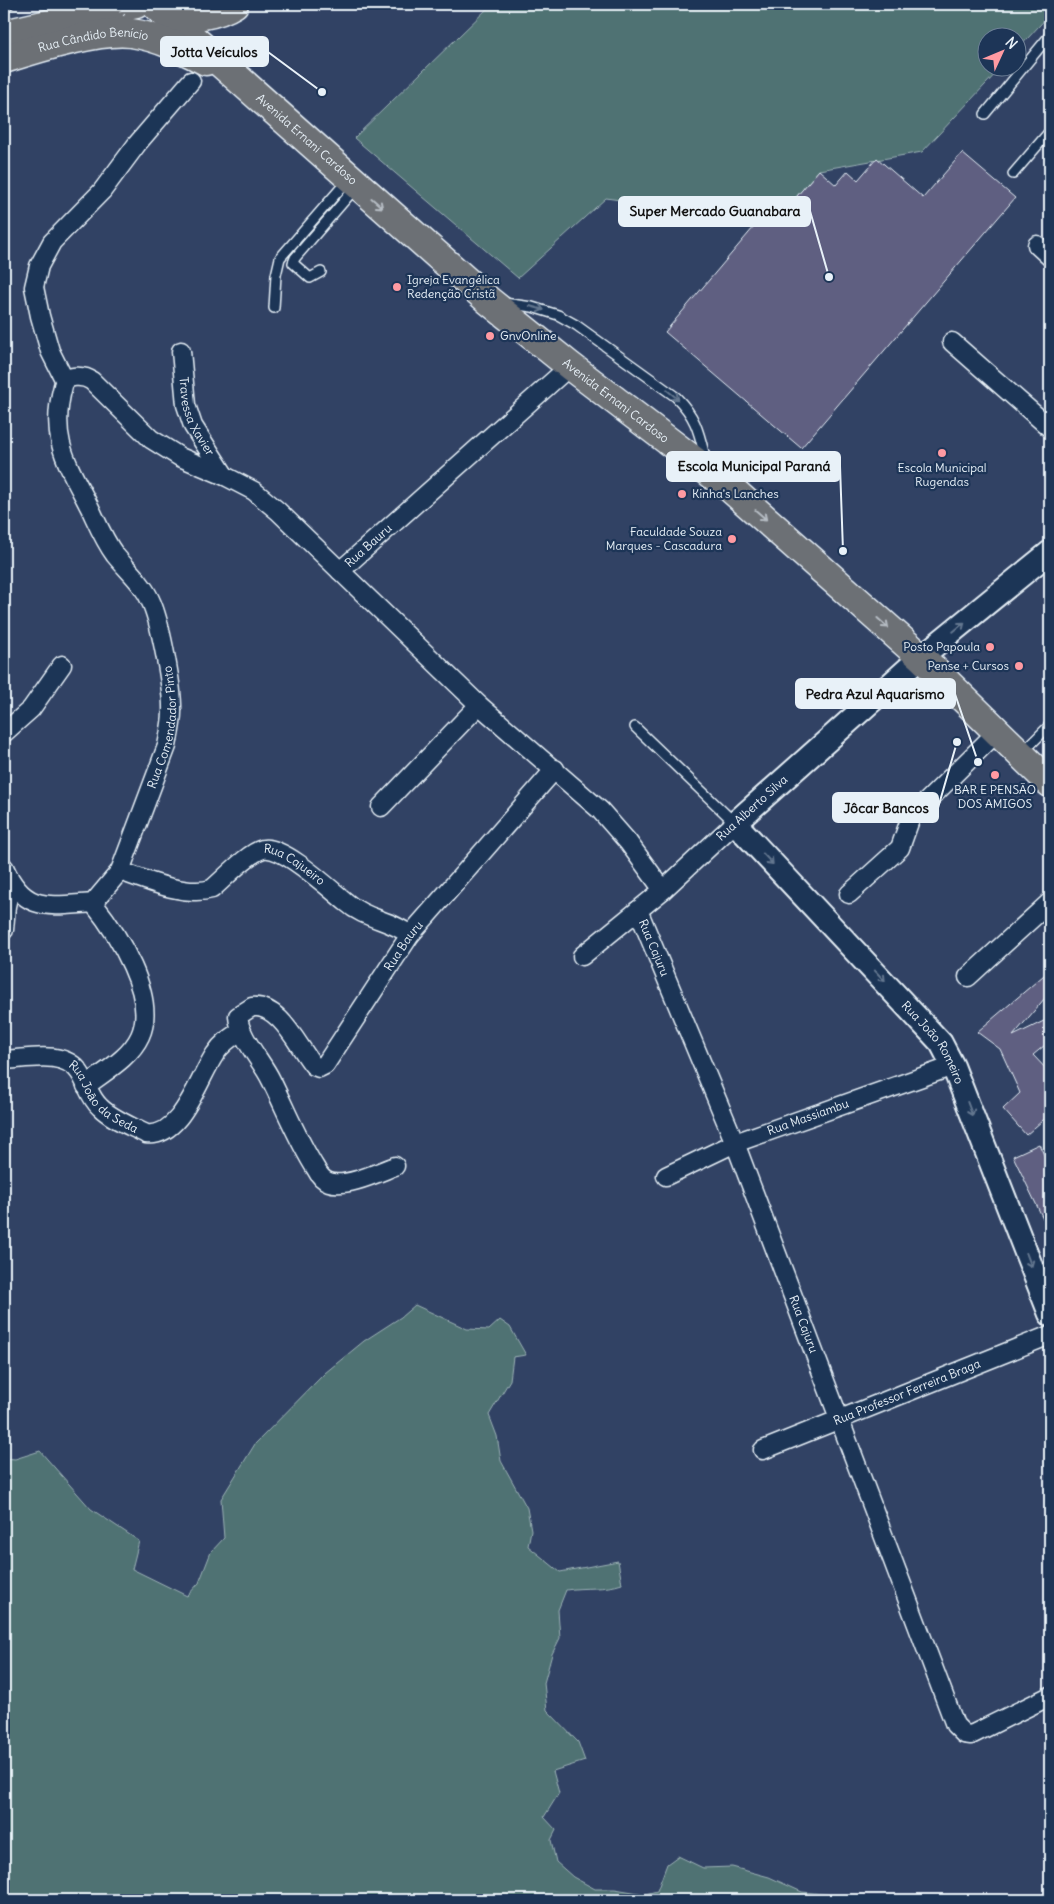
<svg xmlns="http://www.w3.org/2000/svg" width="1054" height="1904" viewBox="0 0 1054 1904" font-family="Delius,sans-serif">
<style>
.green{fill:#507273;stroke:#9cb2b6}
.building{fill:#5f5f81;stroke:#e8f1f8}
.lines{fill:none;stroke-linecap:round;stroke-linejoin:round}
.service-casing{stroke:#e8f1f8;stroke-width:12}
.minor-casing{stroke:#e8f1f8;stroke-width:21}
.tertiary-casing{stroke:#e8f1f8;stroke-width:26}
.primary-casing{stroke:#e8f1f8;stroke-width:31}
.service{stroke:#1d3557;stroke-width:9}
.minor{stroke:#1d3557;stroke-width:18}
.tertiary{stroke:#1d3557;stroke-width:22}
.primary{stroke:#6c6f75;stroke-width:28}
.path-bridge{stroke:#e8f1f8;stroke-width:2.5;stroke-dasharray:1 4;stroke-linecap:butt}
.oneway{stroke:#b6bdc4}
.oneway2{stroke:#64778f}
.poi-dot{fill:#ff9aa2;stroke:#1d3557;stroke-width:2}
.labels{text-anchor:middle;stroke-width:4.5;stroke-linejoin:round;paint-order:stroke}
.street-label{font-size:12px;fill:#e8f1f8;stroke:#1d3557}
.poi-label{font-size:12px;fill:#e8f1f8;stroke:#1d3557;text-anchor:start}
.leader{fill:none;stroke:#e8f1f8;stroke-width:2}
.callout-dot{fill:#e8f1f8;stroke:#1d3557;stroke-width:2}
.callout{fill:#e8f1f8;stroke:#e8f1f8;stroke-width:2}
.callout-label{font-size:14px;text-anchor:middle;font-weight:bold;fill:#111}
</style>
<rect width="100%" height="100%" fill="#314264"/>
<filter id="ink" filterUnits="userSpaceOnUse"><feTurbulence type="fractalNoise" baseFrequency=".02" numOctaves="2"/><feDisplacementMap in="SourceGraphic" scale="10" xChannelSelector="R" yChannelSelector="G"/><feConvolveMatrix kernelMatrix="1 2 1 2 8 2 1 2 1" color-interpolation-filters="sRGB"/></filter>
<g filter="url(#ink)">
<path class="green" d="M 492,4 L 1050,4 L 1050,14 L 1017,50 L 1016,38 L 986,38 L 986,68 L 1001,68 L 922,152 L 819,170 L 775,222 L 606,198 L 518,278 L 354,138 Z
M 415,1305 L 467,1329 L 489,1330 L 500,1320 L 510,1327 L 526,1355 L 513,1357 L 510,1380 L 489,1415 L 497,1436 L 501,1461 L 527,1508 L 531,1530 L 528,1546 L 560,1572 L 618,1561 L 622,1584 C 605,1590 584,1587 566,1590 L 558,1610 L 560,1638 L 552,1654 L 544,1683 L 547,1710 L 578,1742 L 585,1761 L 553,1771 L 559,1793 L 544,1817 L 556,1830 L 551,1840 L 556,1862 L 573,1877 L 595,1889 L 615,1889 L 645,1894 L 657,1891 L 667,1864 L 678,1856 L 703,1868 L 732,1867 L 769,1877 L 802,1892 L 834,1895 L 836,1900 L 4,1900 L 4,1458 L 15,1459 L 40,1451 L 91,1509 L 139,1541 L 132,1569 L 187,1596 L 199,1583 L 211,1552 L 224,1538 L 221,1499 L 255,1444 L 325,1373 L 364,1341 L 401,1317 Z"/>
<path class="building" d="M 962,153 L 1015,198 L 801,448 L 665,332 L 765,214 L 775,222 L 819,170 L 836,185 L 848,171 L 858,180 L 877,158 L 923,198 Z
M 1050,970 L 1050,992 L 1013,1036 L 1050,1018 L 1050,1041 L 1033,1055 L 1050,1073 L 1050,1114 L 1026,1135 L 1003,1109 L 1020,1093 L 1000,1049 L 977,1032 Z
M 1039,1144 L 1050,1168 L 1050,1233 L 1013,1156 Z"/>
<g class="lines">
<defs>
<path id="service" d="M 4,6 L 9,4
M 985,114 L 1050,35
M 1013,174 L 1050,131
M 321,272 L 310,278 L 293,263 L 295,258 L 357,186
M 504,303 L 532,307 L 558,315 L 576,325 L 676,397 C 697,418 699,433 706,461
M 274,308 L 276,275 L 280,258 L 347,181
M 635,727 L 735,823
M 1023,752 L 1050,725"/>
<g id="minor">
<path d="M 1037,245 L 1050,257"/>
<path d="M 952,342 L 1050,428"/>
<path id="s1" d="M 181,351 L 186,405 L 193,426 L 225,476"/>
<path d="M 65,381 L 50,351 L 40,316 L 34,287 L 39,266 L 52,242 L 102,191 L 137,144 L 191,81"/>
<path id="s2" d="M 340,571 L 570,366"/>
<path d="M 4,733 L 31,709 L 62,665"/>
<path d="M 381,807 L 479,705"/>
<path id="s3" d="M 4,867 C 24,913 48,906 93,903 L 120,871 L 167,746 C 169,735 172,723 172,712 C 173,689 161,626 152,604 C 144,584 128,571 115,555 C 104,540 98,525 90,508 C 67,463 49,439 63,386 C 65,374 84,375 92,381 L 151,439 L 180,457 L 225,476 L 254,491 L 278,511 L 479,705 L 600,810 L 628,842 L 663,890"/>
<path id="s4" d="M 120,871 C 145,880 185,897 212,889 C 225,878 248,853 263,849 C 283,845 330,889 346,902 C 366,920 390,919 410,935"/>
<path d="M 849,894 L 900,848 L 911,817 L 998,731"/>
<path id="s5" d="M 638,910 L 735,1143 L 955,1725 L 964,1734 L 971,1735 L 1050,1696"/>
<path d="M 4,930 L 6,906 L 11,884"/>
<path d="M 582,956 L 663,890 L 735,823"/>
<path d="M 968,977 L 1050,902"/>
<path id="s6" d="M 4,1060 C 27,1059 65,1049 80,1073 C 87,1084 90,1098 100,1107 C 112,1119 131,1126 146,1134 C 181,1139 199,1077 215,1054 C 222,1043 231,1037 241,1031"/>
<path d="M 86,1086 C 104,1072 130,1058 140,1036 C 158,997 117,933 93,903"/>
<path id="s7" d="M 395,1166 C 379,1172 346,1188 329,1182 C 323,1180 319,1175 316,1169 C 298,1141 286,1110 271,1080 C 262,1061 239,1037 238,1016 L 252,1007 C 280,1004 298,1047 314,1066 L 319,1068 L 325,1065 L 410,935 L 555,769"/>
<path id="s8" d="M 666,1176 L 735,1143 L 953,1066"/>
<path id="s9" d="M 763,1450 L 1050,1335"/>
</g>
<g id="tertiary">
<path id="s10" d="M 1050,552 L 921,657 L 735,823 L 941,1043 L 953,1066 L 1050,1314"/>
</g>
<g id="primary">
<path id="s11" d="M 154,4 L 489,301 L 570,366 L 730,488 L 921,657 L 1050,783"/>
<path d="M 171,17 C 193,17 215,16 234,4"/>
<path d="M 4,34 L 136,4"/>
<path id="s12" d="M 4,59 C 35,49 100,29 131,33 C 158,37 183,49 206,61"/>
</g>
</defs>
<use href="#service" class="service-casing"/>
<use href="#minor" class="minor-casing"/>
<use href="#tertiary" class="tertiary-casing"/>
<use href="#primary" class="primary-casing"/>
<use href="#service" class="service"/>
<use href="#minor" class="minor"/>
<use href="#tertiary" class="tertiary"/>
<use href="#primary" class="primary"/>
<path class="path-bridge" d="M 113,4 L 125,16"/>
</g>
<defs><path id="oneway-shaft" d="M-6 0H5M1.5-3L5.5 0L1.5 3" fill="none" stroke-width="1.6" stroke-linecap="round" stroke-linejoin="round" transform="scale(1.25)"/></defs>
<g class="oneway">
<use href="#oneway-shaft" transform="translate(377 203) rotate(41)"/>
<use href="#oneway-shaft" transform="translate(761 515) rotate(41)"/>
<use href="#oneway-shaft" transform="translate(883 623) rotate(42)"/>
</g>
<g class="oneway2">
<use href="#oneway-shaft" transform="translate(537 308) rotate(16)"/>
<use href="#oneway-shaft" transform="translate(673 395) rotate(39)"/>
<use href="#oneway-shaft" transform="translate(959 627) rotate(-39)"/>
<use href="#oneway-shaft" transform="translate(768 859) rotate(47)"/>
<use href="#oneway-shaft" transform="translate(880 976) rotate(47)"/>
<use href="#oneway-shaft" transform="translate(970 1109) rotate(69)"/>
<use href="#oneway-shaft" transform="translate(1029 1260) rotate(69)"/>
</g>
</g>
<g class="poi-dot">
<circle cx="397" cy="287" r="5"/>
<circle cx="490" cy="336" r="5"/>
<circle cx="942" cy="453" r="5"/>
<circle cx="682" cy="494" r="5"/>
<circle cx="732" cy="539" r="5"/>
<circle cx="990" cy="647" r="5"/>
<circle cx="1019" cy="666" r="5"/>
<circle cx="995" cy="775" r="5"/>
</g>
<g class="labels">
<g class="street-label">
<text dy="4" stroke="none"><textPath href="#s12" startOffset="92">Rua Cândido Benício</textPath></text>
<text dy="4" stroke="none"><textPath href="#s11" startOffset="204">Avenida Ernani Cardoso</textPath></text>
<text dy="4" stroke="none"><textPath href="#s11" startOffset="609">Avenida Ernani Cardoso</textPath></text>
<text dy="4" stroke="none"><textPath href="#s1" startOffset="68">Travessa Xavier</textPath></text>
<text dy="4" stroke="none"><textPath href="#s2" startOffset="38">Rua Bauru</textPath></text>
<text dy="4" stroke="none"><textPath href="#s3" startOffset="300">Rua Comendador Pinto</textPath></text>
<text transform="translate(752 808) rotate(-42)" y="4">Rua Alberto Silva</text>
<text dy="4" stroke="none"><textPath href="#s4" startOffset="196">Rua Cajueiro</textPath></text>
<text dy="4" stroke="none"><textPath href="#s7" startOffset="521">Rua Bauru</textPath></text>
<text dy="4" stroke="none"><textPath href="#s5" startOffset="41">Rua Cajuru</textPath></text>
<text dy="4" stroke="none"><textPath href="#s10" startOffset="712">Rua João Romeiro</textPath></text>
<text dy="4" stroke="none"><textPath href="#s6" startOffset="116">Rua Joāo da Seda</textPath></text>
<text dy="4" stroke="none"><textPath href="#s8" startOffset="154">Rua Massiambu</textPath></text>
<text dy="4" stroke="none"><textPath href="#s5" startOffset="446">Rua Cajuru</textPath></text>
<text dy="4" stroke="none"><textPath href="#s9" startOffset="155">Rua Professor Ferreira Braga</textPath></text>
</g>
<g class="poi-label">
<text x="407" y="284">Igreja Evangélica<tspan x="407" dy="14">Redenção Cristã</tspan></text>
<text x="500" y="340">GnvOnline</text>
<text x="942" y="472" text-anchor="middle">Escola Municipal<tspan x="942" dy="14">Rugendas</tspan></text>
<text x="692" y="498">Kinha's Lanches</text>
<text x="722" y="536" text-anchor="end">Faculdade Souza<tspan x="722" dy="14">Marques - Cascadura</tspan></text>
<text x="980" y="651" text-anchor="end">Posto Papoula</text>
<text x="1009" y="670" text-anchor="end">Pense + Cursos</text>
<text x="995" y="794" text-anchor="middle">BAR E PENSÃO<tspan x="995" dy="14">DOS AMIGOS</tspan></text>
</g>
</g>
<path class="leader" d="M322 92L268 52M829 277L810 211M843 551L840 466M978 762L955 694M957 742L938 808"/>
<g class="callout-dot">
<circle cx="322" cy="92" r="5"/>
<circle cx="829" cy="277" r="5"/>
<circle cx="843" cy="551" r="5"/>
<circle cx="978" cy="762" r="5"/>
<circle cx="957" cy="742" r="5"/>
</g>
<g class="callout">
<rect x="161" y="37" width="107" height="29" rx="5"/>
<rect x="619" y="197" width="191" height="29" rx="5"/>
<rect x="667" y="452" width="173" height="29" rx="5"/>
<rect x="796" y="679" width="159" height="29" rx="5"/>
<rect x="833" y="793" width="105" height="29" rx="5"/>
</g>
<g class="callout-label">
<text x="214" y="57">Jotta Veículos</text>
<text x="715" y="216">Super Mercado Guanabara</text>
<text x="754" y="471">Escola Municipal Paraná</text>
<text x="875" y="699">Pedra Azul Aquarismo</text>
<text x="886" y="813">Jôcar Bancos</text>
</g>
<rect width="1054" height="1904" fill="none" stroke="#1d3557" stroke-width="20"/>
<rect x="10" y="10" width="1034" height="1884" fill="none" stroke="#e8f1f8" stroke-width="2" filter="url(#ink)"/>
<g transform="translate(1002 52) rotate(46)"><circle r="24" fill="#1d3557" stroke="#6e8097"/>
<path d="M0-4L9 19L0 12L-9 19Z" fill="#ff9aa2"/>
<text y="-8" font-size="14" font-weight="bold" text-anchor="middle" fill="#e8f1f8">N</text>
</g>
</svg>
